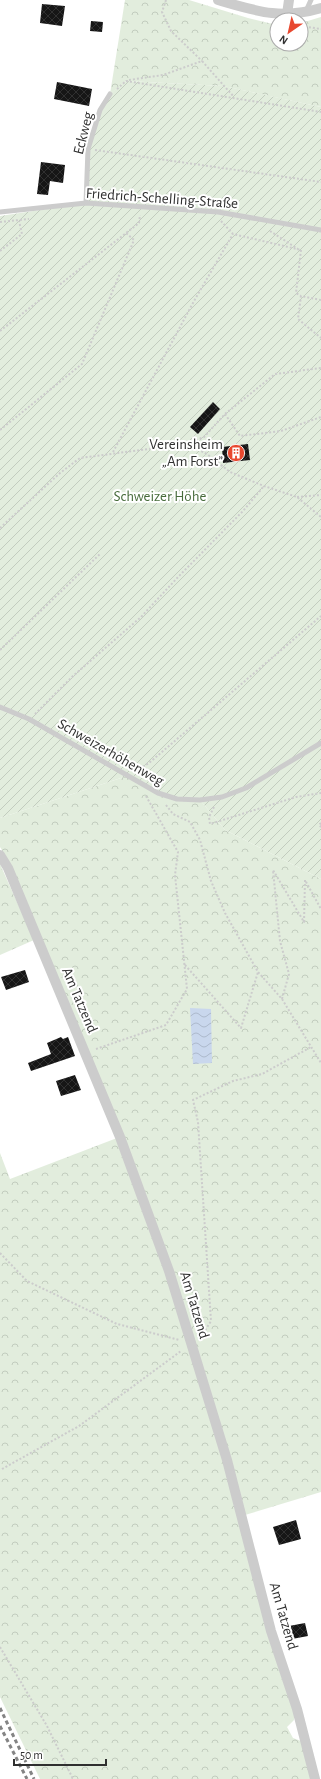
<svg xmlns="http://www.w3.org/2000/svg" width="321" height="1779" viewBox="0 0 321 1779" font-family="'Alegreya Sans',sans-serif">
<style>
.forest{fill:url(#forest-crowns)}
.garden{fill:url(#garden-furrows)}
.water{fill:url(#water-waves)}
.building{fill:url(#building-cross-hatch)}
.lines{fill:none;stroke-linecap:round;stroke-linejoin:round}
.path{stroke:#ccc;stroke-width:2;stroke-dasharray:2 2;stroke-linecap:butt}
.service{stroke:#ccc;stroke-width:5}
.minor{stroke:#ccc;stroke-width:10}
.rail{stroke:#848484;stroke-width:3;stroke-dasharray:4 3;stroke-linecap:butt}
.labels{text-anchor:middle;stroke-width:4;stroke-linejoin:round;paint-order:stroke}
.street-label{font-size:15px;fill:#2f2f2f;stroke:#fff}
.poi-label{font-size:15px;fill:#2f2f2f;stroke:#fff;text-anchor:end}
.park-label{font-size:15px;fill:#486c3c;stroke:#fff}
</style>
<defs>
<pattern id="forest-crowns" width="20" height="18" patternUnits="userSpaceOnUse"><rect width="20" height="18" fill="#e2eddd"/><path d="M2 6a3 3 0 1 1 6 0M12 15a3 3 0 1 1 6 0" fill="none" stroke="#c2ccbe"/></pattern>
<pattern id="garden-furrows" width="10" height="10" patternUnits="userSpaceOnUse"><rect width="10" height="10" fill="#e2eddd"/><path d="M-1 1l2-2M0 10L10 0M9 11l2-2" fill="none" stroke="#c2ccbe"/></pattern>
<pattern id="water-waves" width="16" height="10" patternUnits="userSpaceOnUse"><rect width="16" height="10" fill="#c9d7ed"/><path d="M0 5q4-4 8 0t8 0" fill="none" stroke="#adb9cc"/></pattern>
<pattern id="building-cross-hatch" width="8" height="8" patternUnits="userSpaceOnUse"><rect width="8" height="8" fill="#161616"/><path d="M0 0l8 8M0 8l8-8" fill="none" stroke="#303030"/></pattern>
</defs>
<rect width="100%" height="100%" fill="#fff"/>
<path class="forest" d="M 125,0 L 189,0 L 248,18 L 277,25 L 277,44 L 301,44 L 301,23 L 321,17 L 321,107 L 223,86 L 126,81 L 110,94 Z
M 127,776 L 200,800 L 225,830 L 321,879 L 321,1492 L 245,1515 L 172,1269 L 11,865 L 0,847 L 0,818 Z
M 0,864 L 34,940 L 0,955 Z
M 117,1138 L 164,1269 L 225,1462 L 294,1711 L 294,1720 L 287,1727 L 293,1738 L 301,1741 L 311,1779 L 40,1779 L 0,1697 L 0,1153 L 10,1179 Z"/>
<path class="garden" d="M 126,81 L 224,86 L 321,107 L 321,879 L 225,830 L 200,800 C 166,798 156,793 127,776 L 0,818 L 0,216 L 86,203 C 87,169 87,123 109,95 C 114,90 121,85 126,81 Z"/>
<path class="water" d="M 190,1008 L 211,1009 L 212,1063 L 193,1064 Z"/>
<path class="building" d="M 42,4 L 65,6 L 62,26 L 40,23 Z
M 91,21 L 103,22 L 102,32 L 90,31 Z
M 57,82 L 92,89 L 89,106 L 54,99 Z
M 41,162 L 65,165 L 63,183 L 50,181 L 48,195 L 37,194 Z
M 213,402 L 220,409 L 198,434 L 190,427 Z
M 248,444 L 250,460 L 223,463 L 222,447 Z
M 25,970 L 29,982 L 6,990 L 1,977 Z
M 61,1037 L 63,1039 L 68,1037 L 75,1056 L 31,1071 L 28,1063 L 51,1054 L 47,1043 Z
M 75,1075 L 81,1090 L 61,1096 L 56,1081 Z
M 296,1520 L 301,1539 L 279,1545 L 273,1527 Z
M 305,1623 L 308,1636 L 292,1639 L 289,1626 Z"/>
<g class="lines">
<path class="path" d="M 166,0 L 162,12 L 171,31 L 202,61
M 301,26 L 321,29
M 129,80 L 163,75 L 202,61 L 234,97
M 117,89 L 126,81 L 321,112
M 95,150 L 321,182
M 221,221 L 233,234 L 301,250
M 0,222 L 29,219
M 270,231 L 298,249
M 301,250 L 296,293 L 301,296
M 0,251 L 22,234 L 19,221
M 321,300 L 301,296 L 298,319 L 321,338
M 0,331 L 139,223 L 140,215
M 225,414 L 240,436 L 281,431 L 321,417
M 0,430 L 82,364 L 134,240 L 126,233
M 187,444 L 207,454 L 230,472 L 264,486 L 297,497 L 321,517
M 113,452 L 194,301 L 233,234
M 297,497 L 321,495
M 0,528 L 60,473 L 80,458 L 187,444 L 204,437 L 225,414 L 275,374 L 321,368
M 0,650 L 101,553
M 35,714 L 73,676 L 141,617 L 179,576 L 243,511 L 264,486
M 136,771 L 149,763 L 321,616
M 166,805 L 173,814 L 190,822 L 200,840 L 211,881 L 225,913 L 258,972 L 282,999 L 321,1063
M 214,807 L 209,817 L 210,824 L 296,797 L 321,793
M 321,823 L 319,825 L 321,827
M 185,965 L 241,1028 L 258,972
M 282,999 L 289,974 L 280,941 L 273,870 L 304,922 L 305,880 L 321,909
M 96,1049 L 166,1025 L 187,989 L 175,875 L 178,852 L 146,796
M 0,1253 L 27,1281 L 117,1324 L 179,1340
M 201,1337 L 211,1321 L 198,1122 L 193,1100 L 233,1081 L 262,1074 L 311,1047
M 2,1469 L 79,1426 L 181,1351
M 0,1647 L 47,1726 L 73,1779"/>
<path class="service" d="M 306,11 L 311,0
M 86,203 L 88,149 L 100,110 L 110,94
M 0,212 L 86,203 L 218,212 L 321,230
M 0,707 L 29,719 L 158,793 L 177,799 L 200,800 L 222,797 L 246,788 L 321,743"/>
<path class="minor" d="M 218,0 C 256,11 281,20 321,8
M 287,14 L 289,0
M 0,855 L 8,868 L 120,1137 L 169,1271 L 227,1460 L 271,1631 L 297,1709 L 315,1779"/>
<path class="rail" d="M 0,1708 L 34,1779
M 0,1726 L 27,1779"/>
</g>
<defs>
<symbol id="building-disc" viewBox="-11 -11 22 22"><circle r="9.5" fill="#e8482f" stroke="#fff"/><path d="M-4-6H4V6H1V3H-1V6H-4ZM-2.5-4.3h1.7v1.8h-1.7ZM.8-4.3h1.7v1.8H.8ZM-2.5-1h1.7V.8h-1.7ZM.8-1h1.7V.8H.8Z" fill="#fff"/></symbol>
</defs>
<g fill-rule="evenodd">
<use href="#building-disc" x="226" y="443" width="20" height="20"/>
</g>
<g class="labels">
<g class="street-label">
<text transform="translate(83 133) rotate(-76)" y="5">Eckweg</text>
<text transform="translate(162 198) rotate(4)" y="5">Friedrich-Schelling-Straße</text>
<text transform="translate(111 752) rotate(30)" y="5">Schweizerhöhenweg</text>
<text transform="translate(80 1000) rotate(67)" y="5">Am Tatzend</text>
<text transform="translate(195 1305) rotate(73)" y="5">Am Tatzend</text>
<text transform="translate(284 1616) rotate(74)" y="5">Am Tatzend</text>
</g>
<g class="poi-label">
<text x="223" y="449">Vereinsheim<tspan x="223" dy="17">„Am Forst”</tspan></text>
</g>
<g class="park-label">
<text x="160" y="501">Schweizer Höhe</text>
</g>
</g>
<g transform="translate(289 32) rotate(214)"><circle r="19" fill="#ffffff" stroke="#acacac"/>
<path d="M0-3L7 15L0 10L-7 15Z" fill="#e8482f"/>
<text y="-6" font-size="11" font-weight="bold" text-anchor="middle" fill="#2f2f2f">N</text>
</g>
<path d="M14 1759v6h92v-6" fill="none" stroke="#2f2f2f" stroke-width="2"/>
<text x="20" y="1759" font-size="12" fill="#2f2f2f" stroke="#ffffff" stroke-width="3" paint-order="stroke">50 m</text>
</svg>
